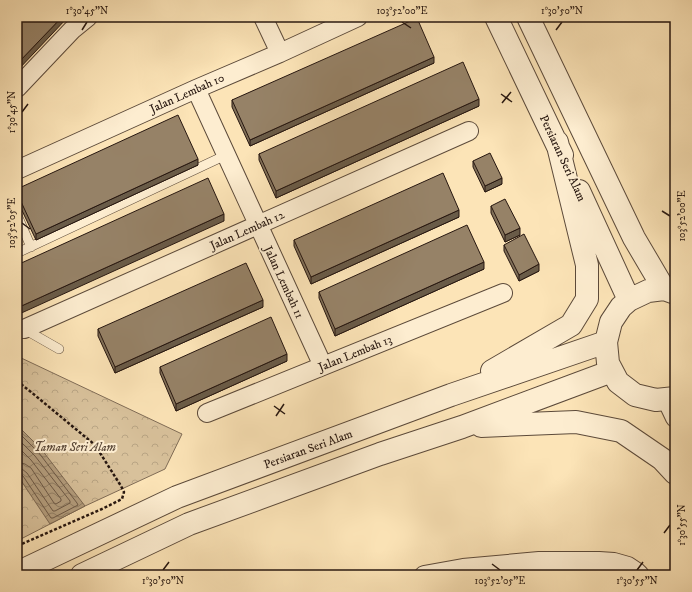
<svg xmlns="http://www.w3.org/2000/svg" width="692" height="592" viewBox="0 0 692 592" font-family="'IM FELL DW Pica',serif">
<style>
.forest{fill:url(#forest-crowns);stroke:#806c56}
.water{fill:url(#water-waves);stroke:#7c6852}
.lines{fill:none;stroke-linecap:round;stroke-linejoin:round}
.shore{stroke:#6e5a47;stroke-width:1}
.service-casing{stroke:#5c4a3a;stroke-width:10}
.minor-casing{stroke:#5c4a3a;stroke-width:20}
.tertiary-casing{stroke:#5c4a3a;stroke-width:24}
.path{stroke:#271710;stroke-width:2.5;stroke-dasharray:3 2;stroke-linecap:butt}
.service{stroke:#fdedd0;stroke-width:9}
.minor{stroke:#fdedd0;stroke-width:18}
.tertiary{stroke:#fdedd0;stroke-width:22}
.wall{fill:#817059;stroke:#271710}
.shaded-wall{fill:#695b48;stroke:#271710}
.building{fill:#968267;stroke:#271710}
.ticks{fill:none;stroke:#271710;stroke-width:1.5}
.labels{text-anchor:middle;stroke-width:4;stroke-linejoin:round;paint-order:stroke}
.street-label{font-size:12px;fill:#271710;stroke:#fdedd0}
.park-label{font-size:12px;font-style:italic;fill:#5c4a3a;stroke:#fdedd0}
.neatline{fill:none;stroke:#271710;stroke-width:1.5}
.ticks-label{font-size:10px;text-anchor:middle;fill:#271710}
</style>
<defs>
<pattern id="forest-crowns" width="20" height="18" patternUnits="userSpaceOnUse"><rect width="20" height="18" fill="#d8c19b"/><path d="M2 6a3 3 0 1 1 6 0M12 15a3 3 0 1 1 6 0" fill="none" stroke="#b9a584"/></pattern>
<pattern id="water-waves" width="16" height="10" patternUnits="userSpaceOnUse"><rect width="16" height="10" fill="#b49e7e"/><path d="M0 5q4-4 8 0t8 0" fill="none" stroke="#928066"/></pattern>
</defs>
<rect width="100%" height="100%" fill="#fce4b7"/>
<filter id="stains"><feTurbulence type="fractalNoise" baseFrequency=".005" numOctaves="4"/><feColorMatrix values="0 0 0 0 .2 0 0 0 0 .09 0 0 0 0 .02 0 0 0 .5 -.17"/></filter>
<radialGradient id="worn" r=".72"><stop offset=".6" stop-color="#630" stop-opacity="0"/><stop offset="1" stop-color="#630" stop-opacity=".3"/></radialGradient>
<path class="forest" d="M 17,356 L 182,434 L 165,469 L 85,506 L 17,541 Z"/>
<path class="water" d="M 17,425 L 42,450 L 85,506 L 50,524 L 20,479 L 17,476 Z"/>
<g class="lines">
<path class="shore" d="M 17,431 L 39,453 L 77,503 L 78,505 L 53,518 L 51,518 L 23,476 L 20,474 L 17,473
M 17,438 L 35,456 L 70,501 L 70,503 L 55,511 L 53,511 L 27,473 L 22,469 L 17,468
M 17,446 L 31,460 L 61,499 L 61,501 L 56,504 L 54,503 L 31,468 L 25,464 L 17,462"/>
<defs>
<path id="service" d="M 17,215 L 31,247
M 17,253 L 226,155
M 24,329 L 59,349"/>
<path id="minor" d="M 263,17 L 280,53
M 17,88 L 72,30 L 88,17
M 196,89 L 323,366
M 17,170 L 196,89 L 280,53 L 358,17
M 24,329 L 469,131
M 666,399 L 675,418
M 207,413 L 503,293
M 424,575 L 463,568 L 539,561 L 599,561 L 614,562 L 628,566 L 637,572 L 640,575"/>
<path id="tertiary" d="M 496,17 L 562,155
M 528,17 L 634,238 L 664,289
M 579,191 L 629,300
M 675,293 L 664,289 L 648,291 L 629,300 L 621,307 L 611,322 L 606,342 L 608,363 L 618,382 L 635,395 L 656,400 L 675,398
M 492,371 L 571,325 L 587,299 L 587,265 L 557,142
M 481,426 L 576,422 L 621,431 L 662,459 L 675,473
M 17,573 L 177,497 L 451,395 L 606,342
M 82,575 L 189,524 L 380,454 L 462,427 L 612,371"/>
</defs>
<use href="#service" class="service-casing"/>
<use href="#minor" class="minor-casing"/>
<use href="#tertiary" class="tertiary-casing"/>
<path class="path" d="M 17,381 L 31,392 L 95,445 L 121,486 L 124,492 L 122,499 L 102,509 L 17,546"/>
<use href="#service" class="service"/>
<use href="#minor" class="minor"/>
<use href="#tertiary" class="tertiary"/>
</g>
<path class="wall" d="M 434,63 L 250,146 L 232,107 L 232,100 Z
M 479,106 L 276,198 L 259,160 L 259,154 Z
M 473,161 L 502,184 L 485,192 L 473,167 Z
M 198,165 L 36,240 L 17,200 L 17,189 Z
M 491,206 L 520,235 L 505,242 L 491,213 Z
M 459,217 L 311,284 L 294,246 L 294,240 Z
M 504,245 L 539,271 L 519,281 L 504,251 Z
M 484,269 L 335,336 L 319,298 L 319,292 Z
M 263,307 L 115,373 L 98,336 L 98,329 Z
M 287,361 L 176,411 L 160,373 L 160,367 Z"/>
<path class="shaded-wall" d="M 62,17 L 68,17 L 17,71 L 17,64 Z
M 434,57 L 434,63 L 250,146 L 250,140 Z
M 479,99 L 479,106 L 276,198 L 276,191 Z
M 198,159 L 198,165 L 36,240 L 36,234 Z
M 502,178 L 502,184 L 485,192 L 485,186 Z
M 459,210 L 459,217 L 311,284 L 311,277 Z
M 224,214 L 224,221 L 17,315 L 17,308 Z
M 520,228 L 520,235 L 505,242 L 505,235 Z
M 484,262 L 484,269 L 335,336 L 335,329 Z
M 539,264 L 539,271 L 519,281 L 519,275 Z
M 263,300 L 263,307 L 115,373 L 115,367 Z
M 287,354 L 287,361 L 176,411 L 176,404 Z"/>
<path class="building" d="M 17,17 L 62,17 L 17,64 Z
M 417,18 L 434,57 L 250,140 L 232,100 Z
M 463,62 L 479,99 L 276,191 L 259,154 Z
M 178,115 L 198,159 L 36,234 L 17,193 L 17,189 Z
M 490,153 L 502,178 L 485,186 L 473,161 Z
M 443,173 L 459,210 L 311,277 L 294,240 Z
M 208,178 L 224,214 L 17,308 L 17,265 Z
M 505,199 L 520,228 L 505,235 L 491,206 Z
M 467,225 L 484,262 L 335,329 L 319,292 Z
M 524,234 L 539,264 L 519,275 L 504,245 Z
M 246,263 L 263,300 L 115,367 L 98,329 Z
M 271,317 L 287,354 L 176,404 L 160,367 Z"/>
<path class="ticks" d="M 402,22 L 411,28M 82,30 L 87,22M 556,30 L 562,22M 501,94 L 512,102M 502,103 L 511,92M 22,112 L 28,104M 662,211 L 670,216M 22,223 L 30,229M 274,406 L 285,414M 276,416 L 284,404M 664,533 L 670,525M 492,564 L 500,570M 163,570 L 169,562M 637,570 L 643,562"/>
<g class="labels">
<g class="street-label">
<text transform="translate(187 93) rotate(-24)" y="4">Jalan Lembah 10</text>
<text transform="translate(563 158) rotate(65)" y="4">Persiaran Seri Alam</text>
<text transform="translate(247 230) rotate(-24)" y="4">Jalan Lembah 12</text>
<text transform="translate(284 282) rotate(65)" y="4">Jalan Lembah 11</text>
<text transform="translate(355 353) rotate(-22)" y="4">Jalan Lembah 13</text>
<text transform="translate(308 449) rotate(-20)" y="4">Persiaran Seri Alam</text>
</g>
<g class="park-label">
<text x="75" y="451">Taman Seri Alam</text>
</g>
</g>
<rect width="692" height="592" fill="none" stroke="#fce4b7" stroke-width="44"/>
<rect x="22" y="22" width="648" height="548" class="neatline"/>
<g class="ticks-label">
<text x="87" y="14">1°30'45"N</text>
<text x="402" y="14">103°52'00"E</text>
<text x="562" y="14">1°30'50"N</text>
<text transform="translate(11 112) rotate(-90)" y="4">1°30'45"N</text>
<text transform="translate(681 216) rotate(-90)" y="4">103°52'00"E</text>
<text transform="translate(11 223) rotate(-90)" y="4">103°52'05"E</text>
<text transform="translate(681 525) rotate(-90)" y="4">1°30'55"N</text>
<text x="163" y="584">1°30'50"N</text>
<text x="500" y="584">103°52'05"E</text>
<text x="637" y="584">1°30'55"N</text>
</g>
<rect width="100%" height="100%" filter="url(#stains)"/>
<rect width="100%" height="100%" fill="url(#worn)"/>
</svg>
